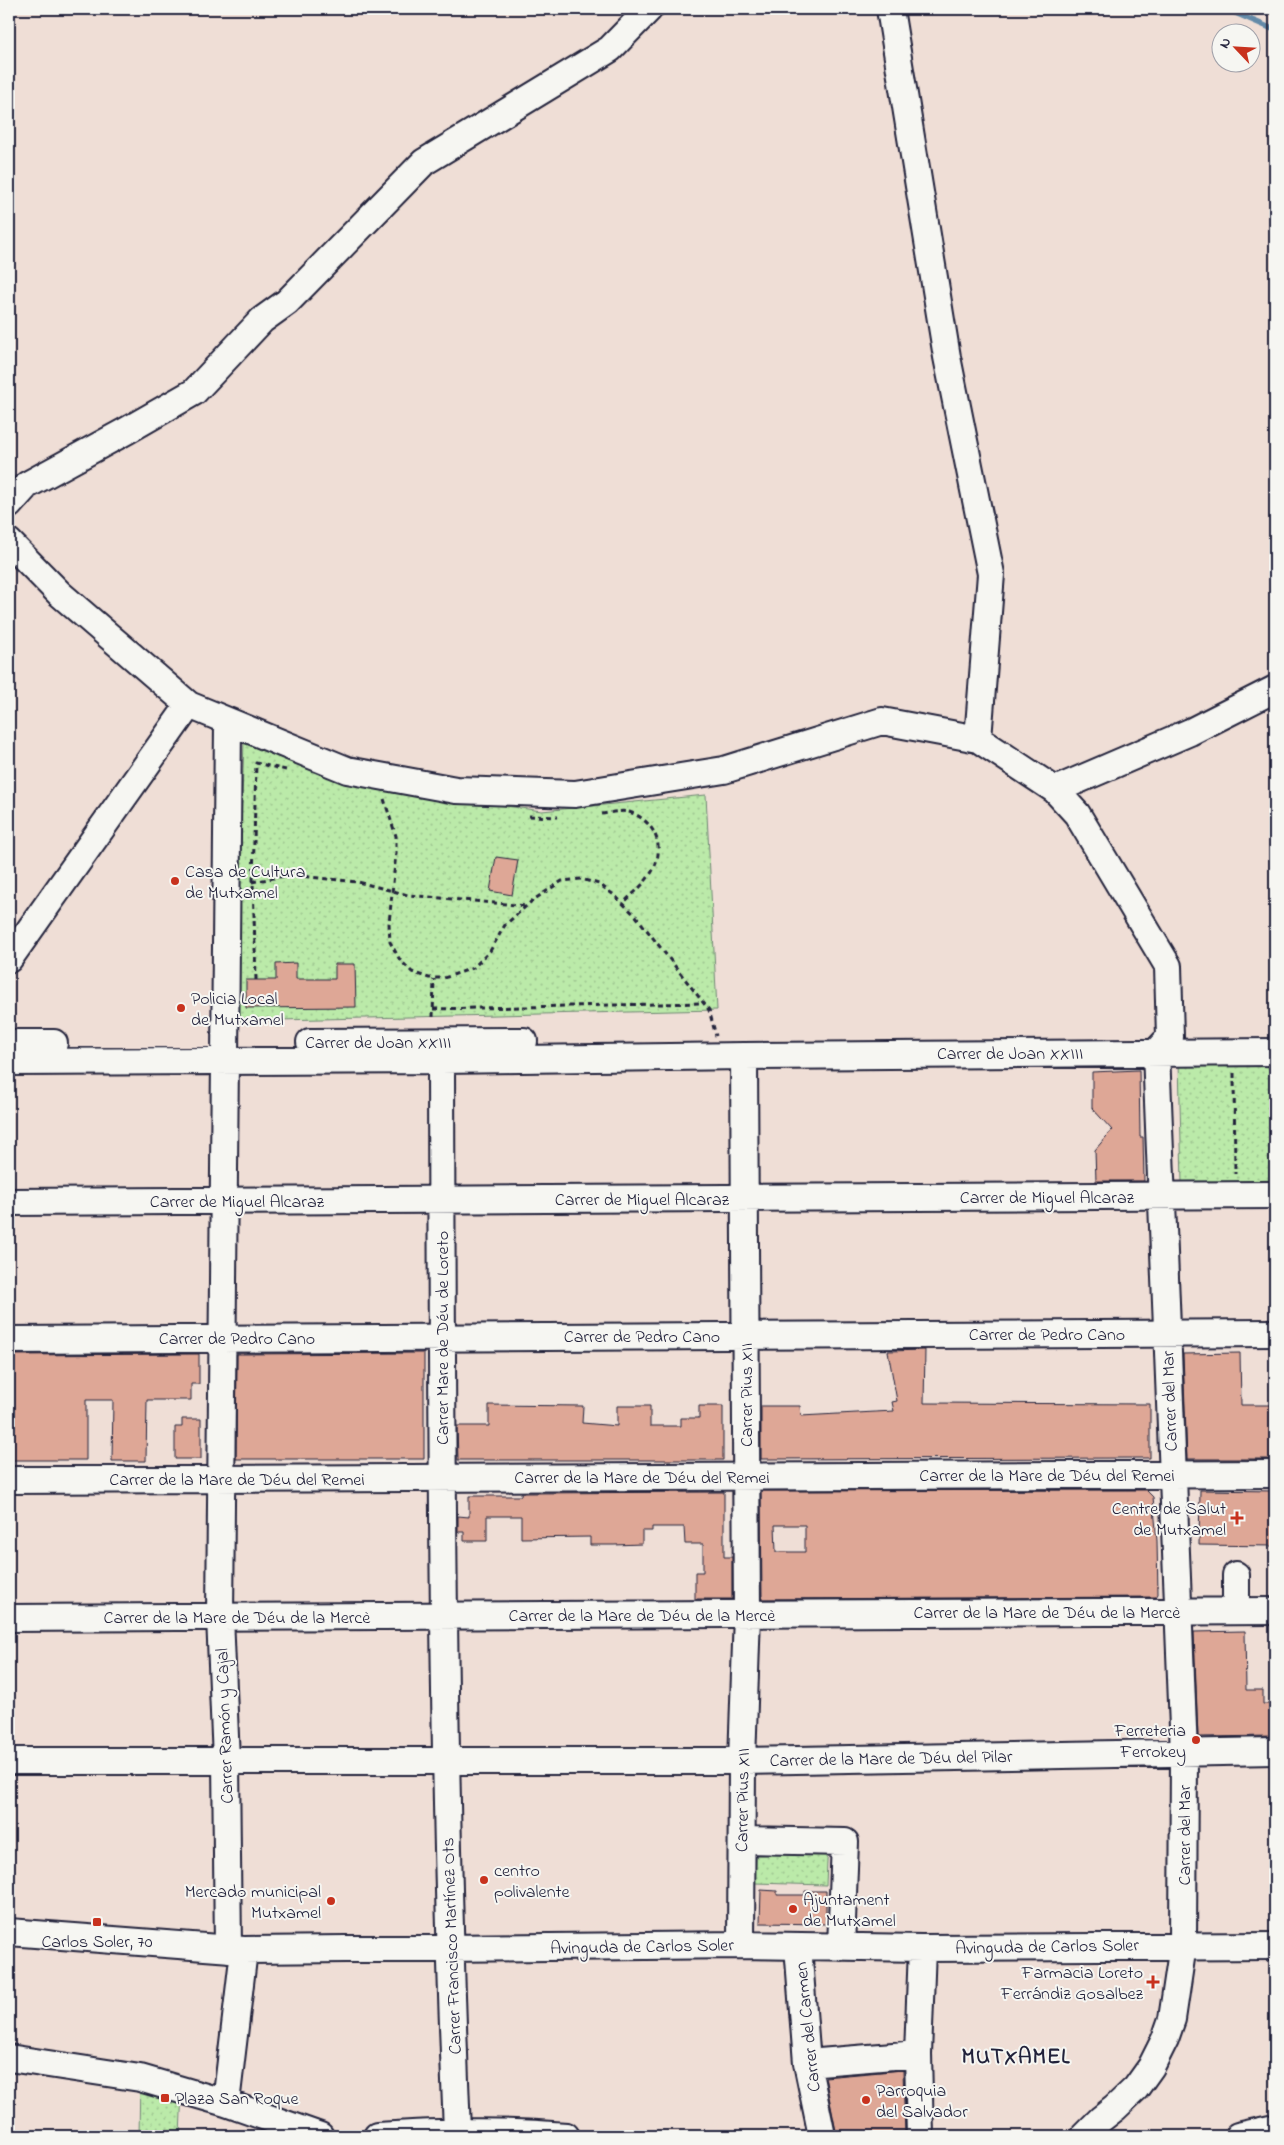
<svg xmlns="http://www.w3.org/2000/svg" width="1284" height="2145" viewBox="0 0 1284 2145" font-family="'Indie Flower',sans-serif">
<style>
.park{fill:url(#park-dots);stroke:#6e8672}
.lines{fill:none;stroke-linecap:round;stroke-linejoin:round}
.stream{stroke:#638aa8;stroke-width:5.5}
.building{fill:#dea796;stroke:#22223b;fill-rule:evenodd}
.minor-casing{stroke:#22223b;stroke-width:30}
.path{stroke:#22223b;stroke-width:3;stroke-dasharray:5 4;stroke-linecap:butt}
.minor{stroke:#f6f6f2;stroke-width:26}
.poi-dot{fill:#c8321e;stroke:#f6f6f2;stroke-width:2}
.labels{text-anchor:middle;stroke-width:4;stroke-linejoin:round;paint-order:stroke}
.poi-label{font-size:18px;fill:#22223b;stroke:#f6f6f2;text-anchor:start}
.street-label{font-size:18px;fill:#22223b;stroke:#f6f6f2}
.district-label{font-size:22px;font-weight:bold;letter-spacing:1px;fill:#22223b;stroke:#f6f6f2}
</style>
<defs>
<pattern id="park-dots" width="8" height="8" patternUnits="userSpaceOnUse" patternTransform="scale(1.25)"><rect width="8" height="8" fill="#bbeaa9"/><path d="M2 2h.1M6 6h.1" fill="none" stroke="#a0c892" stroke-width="1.8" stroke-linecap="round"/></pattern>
</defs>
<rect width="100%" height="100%" fill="#efded6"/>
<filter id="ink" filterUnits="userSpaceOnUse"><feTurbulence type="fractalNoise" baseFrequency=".02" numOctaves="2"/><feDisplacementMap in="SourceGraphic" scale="10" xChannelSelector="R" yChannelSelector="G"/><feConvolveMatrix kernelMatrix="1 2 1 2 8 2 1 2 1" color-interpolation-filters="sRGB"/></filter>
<g filter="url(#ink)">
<path class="park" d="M 244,742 L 335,774 L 418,794 L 542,811 L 706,795 L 717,1010 L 234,1021 Z
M 1179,1062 L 1275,1063 L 1275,1180 L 1182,1183 Z
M 757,1838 L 828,1840 L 826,1885 L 755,1883 Z
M 140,2078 L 182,2090 L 180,2136 L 139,2136 Z"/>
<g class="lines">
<path class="stream" d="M 1226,9 L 1275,30"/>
</g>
<path class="building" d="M 496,857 L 518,860 L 512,895 L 490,891 Z
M 296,963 L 296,979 L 335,979 L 335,964 L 355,964 L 356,1007 L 246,1008 L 246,980 L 276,980 L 276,964 Z
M 1139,1070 L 1140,1137 L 1143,1137 L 1144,1181 L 1096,1181 L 1095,1150 L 1112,1130 L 1092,1108 L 1092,1072 Z
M 925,1350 L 924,1403 L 1150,1404 L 1150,1458 L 761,1459 L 761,1406 L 800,1406 L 801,1416 L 894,1411 L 892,1402 L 897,1401 L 888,1351 Z
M 424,1353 L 424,1459 L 236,1459 L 237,1354 Z
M 1240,1353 L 1241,1405 L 1275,1405 L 1275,1459 L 1187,1459 L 1183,1354 Z
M 199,1354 L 199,1384 L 191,1384 L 191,1400 L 147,1400 L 146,1461 L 112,1461 L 113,1400 L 86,1400 L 86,1460 L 9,1460 L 9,1355 Z
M 489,1405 L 583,1406 L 582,1423 L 617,1426 L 617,1406 L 650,1406 L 650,1426 L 681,1426 L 681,1418 L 699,1418 L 699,1406 L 723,1406 L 723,1460 L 458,1460 L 457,1426 L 489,1426 Z
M 182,1419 L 201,1419 L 201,1459 L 175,1459 L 175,1427 L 182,1427 Z
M 1146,1490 L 1153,1497 L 1157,1541 L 1158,1594 L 1156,1597 L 762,1599 L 761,1491 ZM 775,1525 L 805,1525 L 805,1552 L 776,1552 Z
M 1200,1490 L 1275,1491 L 1275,1546 L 1199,1545 Z
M 724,1492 L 724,1557 L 732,1557 L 732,1599 L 695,1599 L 695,1572 L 703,1572 L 703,1544 L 685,1544 L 684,1527 L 652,1527 L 652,1531 L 642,1531 L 642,1544 L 614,1545 L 590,1545 L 590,1537 L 521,1538 L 521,1516 L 487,1516 L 487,1541 L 464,1541 L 464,1532 L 458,1532 L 458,1516 L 469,1517 L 469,1496 L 521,1496 L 521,1493 Z
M 1245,1631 L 1246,1690 L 1263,1690 L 1263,1704 L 1275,1704 L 1275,1736 L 1198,1737 L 1194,1632 Z
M 761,1890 L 777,1891 L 777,1895 L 805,1895 L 805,1891 L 826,1891 L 826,1924 L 760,1923 Z
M 903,2070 L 905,2136 L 837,2136 L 825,2077 Z"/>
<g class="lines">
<defs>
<path id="minor" d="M 890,9 L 947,357 L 991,574 L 978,739
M 9,505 L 27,485 L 126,431 L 194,392 L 262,320 L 287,302 L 424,162 L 610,49 L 649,9
M 9,542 L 59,593 L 189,705 L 347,770 L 456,790 L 575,794 L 724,770 L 882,721 L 978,739 L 1055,790 L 1077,814 L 1168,966 L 1170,1037 L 1156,1052
M 228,723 L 220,1617 L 226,1760 L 228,1949
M 1055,790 L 1190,732 L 1275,689
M 9,959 L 189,705
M 310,1042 L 524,1041
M 9,1043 L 54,1043
M 441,1060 C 442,1417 442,1774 457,2131
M 9,1062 L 441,1060 L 744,1056 L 1275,1052
M 9,1202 L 1275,1195
M 9,1340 L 1275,1333
M 9,1480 L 1275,1474
M 1236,1575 L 1236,1611
M 9,1618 L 1275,1611
M 9,1761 L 742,1761 L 1275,1751
M 742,1840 L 845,1842 L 841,1947
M 9,1932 L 244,1950 L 741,1945 L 922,1948 L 1275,1946
M 741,1945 L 742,1761 L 747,1614 L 744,1056
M 798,1946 L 807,2063 L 822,2136
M 9,2058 L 140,2078 L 226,2103 L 320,2136
M 807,2063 L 918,2054
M 226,2103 L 244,1950
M 377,2136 C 442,2132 501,2130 566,2136
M 920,2136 L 918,2054 L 922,1948
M 1084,2136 L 1101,2119 L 1115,2108 L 1136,2088 L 1151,2067 L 1165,2039 L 1172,2019 L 1183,1945 L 1184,1753 L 1156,1052
M 1238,2136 L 1275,2128"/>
</defs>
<use href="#minor" class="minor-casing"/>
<path class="path" d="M 1269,9 L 1275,12
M 384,799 L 396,836 L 396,853 L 389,923 L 390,942 L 400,960 L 412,972 L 429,978 L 444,978 L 473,968 L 490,951 L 505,925 L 533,900 L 562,881 L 581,879 L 599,884 L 614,895 L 636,916 L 709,1010 L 716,1036
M 602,814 C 610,813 621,810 629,812 C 654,820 665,845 654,868 C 647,882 634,893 623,903
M 529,816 L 558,817
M 252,882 L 290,875 L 358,882 L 408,895 L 527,906
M 256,980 L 253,882 L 256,763 L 286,770
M 433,1009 L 703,1003
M 433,1017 L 434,979
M 1234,1073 L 1235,1174"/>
<use href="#minor" class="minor"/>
</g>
</g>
<g class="poi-dot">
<circle cx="175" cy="881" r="5"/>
<circle cx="181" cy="1008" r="5"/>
<path d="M1234.5 1510.5h5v5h5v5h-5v5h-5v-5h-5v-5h5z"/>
<circle cx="1196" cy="1740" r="5"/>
<circle cx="484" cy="1880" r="5"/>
<circle cx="331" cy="1901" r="5"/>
<circle cx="793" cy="1909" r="5"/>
<rect x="92" y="1917" width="10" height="10" rx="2.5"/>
<path d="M1150.5 1974.5h5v5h5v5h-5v5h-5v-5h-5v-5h5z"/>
<rect x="160" y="2093" width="10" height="10" rx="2.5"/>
<circle cx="866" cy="2100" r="5"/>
</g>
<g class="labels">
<g class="poi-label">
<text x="185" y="877">Casa de Cultura<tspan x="185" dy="21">de Mutxamel</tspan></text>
<text x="191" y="1004">Policia Local<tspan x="191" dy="21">de Mutxamel</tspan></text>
<text x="1226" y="1514" text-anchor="end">Centre de Salut<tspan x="1226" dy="21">de Mutxamel</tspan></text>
<text x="1186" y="1736" text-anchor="end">Ferreteria<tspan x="1186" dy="21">Ferrokey</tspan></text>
<text x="494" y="1876">centro<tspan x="494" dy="21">polivalente</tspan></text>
<text x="321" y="1897" text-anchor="end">Mercado municipal<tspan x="321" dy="21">Mutxamel</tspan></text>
<text x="803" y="1905">Ajuntament<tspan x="803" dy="21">de Mutxamel</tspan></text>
<text x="97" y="1947" text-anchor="middle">Carlos Soler, 70</text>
<text x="1143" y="1978" text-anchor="end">Farmacia Loreto<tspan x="1143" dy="21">Ferrándiz Gosalbez</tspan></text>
<text x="876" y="2096">Parroquia<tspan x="876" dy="21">del Salvador</tspan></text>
<text x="175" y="2104">Plaza San Roque</text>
</g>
<g class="street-label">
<text x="378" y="1048">Carrer de Joan XXIII</text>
<text x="1010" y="1059">Carrer de Joan XXIII</text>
<text x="1047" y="1203">Carrer de Miguel Alcaraz</text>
<text x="642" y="1205">Carrer de Miguel Alcaraz</text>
<text x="237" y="1207">Carrer de Miguel Alcaraz</text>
<text x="1047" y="1340">Carrer de Pedro Cano</text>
<text x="642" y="1342">Carrer de Pedro Cano</text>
<text x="237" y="1344">Carrer de Pedro Cano</text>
<text transform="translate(442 1338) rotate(-90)" y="6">Carrer Mare de Déu de Loreto</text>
<text transform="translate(746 1395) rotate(-90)" y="6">Carrer Pius XII</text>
<text transform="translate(1169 1401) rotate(-92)" y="6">Carrer del Mar</text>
<text x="1047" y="1481">Carrer de la Mare de Déu del Remei</text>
<text x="642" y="1483">Carrer de la Mare de Déu del Remei</text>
<text x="237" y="1485">Carrer de la Mare de Déu del Remei</text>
<text x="1047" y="1618">Carrer de la Mare de Déu de la Mercè</text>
<text x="642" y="1621">Carrer de la Mare de Déu de la Mercè</text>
<text x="237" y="1623">Carrer de la Mare de Déu de la Mercè</text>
<text transform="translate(224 1726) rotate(-92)" y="6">Carrer Ramón y Cajal</text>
<text transform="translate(891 1758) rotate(-1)" y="6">Carrer de la Mare de Déu del Pilar</text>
<text transform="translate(742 1800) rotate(-89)" y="6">Carrer Pius XII</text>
<text transform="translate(1184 1835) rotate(-90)" y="6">Carrer del Mar</text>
<text transform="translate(451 1946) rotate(-92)" y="6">Carrer Francisco Martínez Ots</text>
<text transform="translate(642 1946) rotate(-1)" y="6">Avinguda de Carlos Soler</text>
<text transform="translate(1047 1946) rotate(-1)" y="6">Avinguda de Carlos Soler</text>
<text transform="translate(807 2027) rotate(-96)" y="6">Carrer del Carmen</text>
</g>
<g class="district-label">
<text x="1016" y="2063">MUTXAMEL</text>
</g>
</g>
<rect width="1284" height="2145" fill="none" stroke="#f6f6f2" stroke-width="30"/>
<rect x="15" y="15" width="1254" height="2115" fill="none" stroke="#22223b" stroke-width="2" filter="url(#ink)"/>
<g transform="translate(1236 48) rotate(295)"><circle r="24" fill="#f6f6f2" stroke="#a1a1a9"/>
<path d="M0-4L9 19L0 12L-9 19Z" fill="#c8321e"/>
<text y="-8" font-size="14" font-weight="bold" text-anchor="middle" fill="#22223b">N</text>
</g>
</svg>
